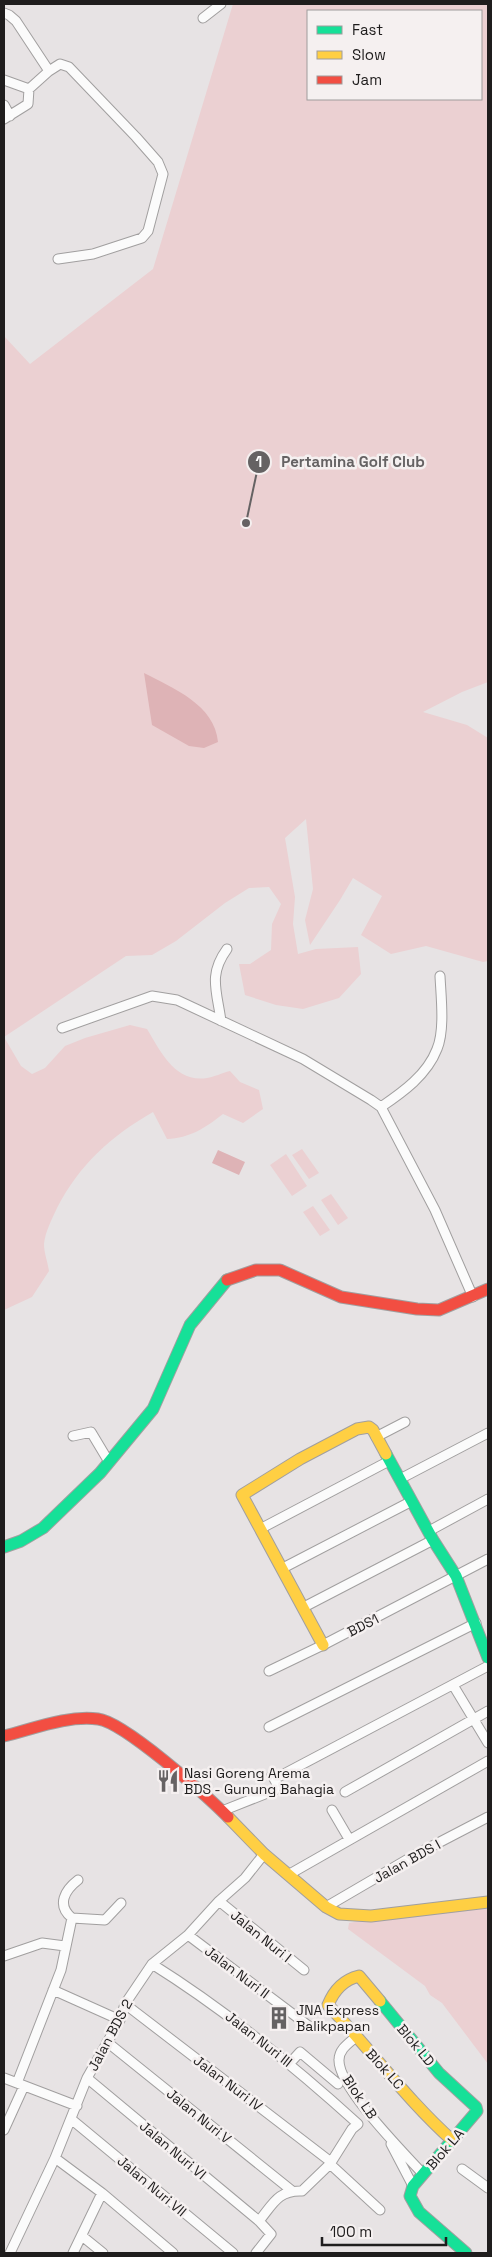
<svg xmlns="http://www.w3.org/2000/svg" width="492" height="2257" viewBox="0 0 492 2257" font-family="'Space Grotesk',sans-serif">
<style>
.green{fill:#ebd0d2;fill-rule:evenodd}
.water{fill:#deb3b6}
.lines{fill:none;stroke-linecap:round;stroke-linejoin:round}
.street-casing{stroke:#a19f9f;stroke-width:11}
.fast-casing{stroke:#a19f9f;stroke-width:13}
.slow-casing{stroke:#a19f9f;stroke-width:13}
.jam-casing{stroke:#a19f9f;stroke-width:13}
.street{stroke:#fbfbfb;stroke-width:9}
.fast{stroke:#16e098;stroke-width:11}
.slow{stroke:#ffcf43;stroke-width:11}
.jam{stroke:#f24e42;stroke-width:11}
.labels{text-anchor:middle;stroke-width:5;stroke-linejoin:round;paint-order:stroke}
.street-label{font-size:14px;fill:#1f1d1d;stroke:#f5f0f0}
.poi-label{font-size:14px;fill:#1f1d1d;stroke:#f5f0f0;text-anchor:start}
.leader{fill:none;stroke:#656263;stroke-width:2}
.callout-dot{fill:#656263;stroke:#f5f0f0;stroke-width:2}
.mark-label{font-size:15px;text-anchor:middle;font-weight:bold;fill:#fff}
.callout-label{font-size:15px;text-anchor:middle;font-weight:bold;fill:#656263;stroke:#f5f0f0;stroke-width:5;stroke-linejoin:round;paint-order:stroke}
</style>
<rect width="100%" height="100%" fill="#e7e3e4"/>
<path class="green" d="M 233,4 L 488,4 L 488,682 L 462,692 L 423,712 L 467,725 L 488,738 L 488,961 L 483,962 L 426,946 L 391,954 L 361,935 L 382,896 L 353,878 L 340,900 L 310,945 L 305,920 L 313,889 L 306,819 L 285,838 L 295,897 L 293,924 L 298,954 L 316,949 L 358,947 L 361,974 L 339,998 L 303,1009 L 276,1005 L 245,995 L 239,964 L 250,964 L 271,950 L 272,924 L 281,904 L 269,887 L 249,888 L 225,903 L 176,941 L 152,955 L 126,956 L 4,1037 L 21,1066 L 32,1074 L 45,1068 L 65,1046 L 85,1038 L 130,1025 L 147,1029 C 161,1052 175,1083 207,1078 C 214,1077 222,1073 230,1071 L 240,1082 L 259,1090 L 263,1109 L 243,1123 L 223,1114 C 205,1128 190,1138 167,1139 L 153,1112 C 110,1137 80,1164 57,1208 C 52,1219 45,1232 44,1244 C 44,1253 48,1263 49,1271 L 32,1297 L 4,1310 L 4,336 L 30,364 L 153,269 ZM 308,11 L 481,11 L 481,99 L 308,99 Z
M 302,1149 L 319,1173 L 309,1179 L 292,1155 Z
M 286,1154 L 307,1186 L 292,1196 L 270,1165 Z
M 331,1194 L 348,1218 L 338,1225 L 321,1200 Z
M 313,1206 L 330,1230 L 320,1236 L 303,1212 Z
M 468,1909 L 488,1909 L 488,2064 L 442,2003 L 430,1995 L 425,1986 L 348,1929 L 349,1923 L 359,1921 Z"/>
<path class="water" d="M 144,673 C 173,688 215,705 218,742 L 204,748 L 189,746 L 152,725 Z
M 218,1150 L 245,1162 L 239,1175 L 212,1163 Z"/>
<g class="lines">
<defs>
<path id="street" d="M 4,13 L 9,15 L 16,21 L 49,71 L 60,64 L 69,67 L 136,137 L 158,162 L 163,174 L 148,231 L 142,238 L 93,254 L 58,259
M 203,18 L 221,4
M 4,80 L 29,89
M 4,105 L 10,116
M 4,119 L 28,104 L 29,89 L 49,71
M 221,1021 C 217,991 208,975 227,949
M 62,1028 L 152,996 L 177,1000 L 303,1059 L 371,1100 L 381,1107 L 435,1210 L 473,1297
M 381,1107 C 403,1092 427,1075 437,1049 C 445,1030 441,997 440,976
M 73,1436 L 91,1432 L 109,1462
M 376,1437 L 405,1422
M 400,1479 L 488,1433
M 260,1529 L 389,1461
M 429,1531 L 488,1499
M 283,1568 L 412,1501
M 304,1607 L 433,1540
M 269,1671 L 323,1645 L 488,1559
M 453,1685 L 488,1743
M 269,1727 L 476,1623
M 280,1776 L 488,1666
M 345,1792 L 488,1711
M 332,1810 L 349,1839
M 222,1811 L 275,1790 L 277,1784 L 272,1775
M 288,1875 L 488,1761
M 219,1901 L 304,1970
M 326,1907 L 415,1855 L 488,1817
M 72,1918 L 105,1920 L 121,1903
M 188,1935 L 310,2027
M 4,1956 L 42,1943 L 65,1946
M 152,1964 C 227,2011 293,2065 358,2124 L 352,2129 L 330,2164 L 302,2191 C 278,2190 273,2204 259,2221 L 271,2234 L 256,2253
M 53,1990 L 120,2020
M 125,2004 L 331,2162
M 357,2036 C 349,2043 339,2049 339,2060 C 338,2087 404,2153 423,2174
M 107,2042 L 291,2190
M 290,2063 L 300,2052 L 338,2084
M 4,2078 L 77,2106
M 87,2078 L 259,2221
M 17,2083 L 61,1970 L 72,1918 C 56,1905 65,1890 78,1880
M 71,2119 L 233,2253
M 4,2130 L 24,2086
M 391,2144 L 413,2186
M 55,2158 L 102,2193 L 173,2253
M 330,2164 L 380,2210
M 462,2169 L 488,2188
M 82,2236 L 103,2253
M 10,2253 L 55,2158 L 87,2078 L 120,2020 L 125,2004 L 152,1964 L 188,1935 L 219,1901 L 245,1878 L 264,1854
M 73,2253 L 102,2193"/>
<path id="fast" d="M 386,1454 L 433,1540 L 456,1576 L 488,1658
M 4,1547 L 21,1541 L 43,1528 L 100,1473 L 153,1409 L 190,1325 L 227,1280
M 380,2001 L 439,2073 L 476,2107 L 477,2111 L 413,2186 L 410,2196 L 419,2212 L 466,2253"/>
<path id="slow" d="M 323,1645 L 242,1495 L 300,1459 L 357,1429 L 369,1427 L 373,1430 L 386,1454
M 228,1817 L 264,1854 L 326,1907 L 339,1914 L 371,1916 L 488,1902
M 380,2001 L 359,1976 C 343,1980 334,1990 328,2005 C 371,2050 407,2100 453,2141"/>
<path id="jam" d="M 227,1280 L 256,1270 L 280,1270 L 341,1297 L 417,1309 L 439,1310 L 488,1289
M 4,1736 C 33,1729 67,1715 98,1719 C 124,1722 207,1796 228,1817"/>
</defs>
<use href="#street" class="street-casing"/>
<use href="#fast" class="fast-casing"/>
<use href="#slow" class="slow-casing"/>
<use href="#jam" class="jam-casing"/>
<use href="#street" class="street"/>
<use href="#fast" class="fast"/>
<use href="#slow" class="slow"/>
<use href="#jam" class="jam"/>
</g>
<defs>
<symbol id="restaurant-bare" viewBox="-9 -9 18 18"><path d="M-5-6h1v4h1v-4h1v4h1v-4h1v5L-1.5 .5V6h-2V.5L-5-1ZM5-6V6H3V1.5H1.5Q1.5-4 5-6Z" fill="#656263" stroke="#f5f0f0" stroke-width="2.5" paint-order="stroke"/></symbol>
<symbol id="building-bare" viewBox="-9 -9 18 18"><path d="M-4-6H4V6H1V3H-1V6H-4ZM-2.5-4.3h1.7v1.8h-1.7ZM.8-4.3h1.7v1.8H.8ZM-2.5-1h1.7V.8h-1.7ZM.8-1h1.7V.8H.8Z" fill="#656263" stroke="#f5f0f0" stroke-width="2.5" paint-order="stroke"/></symbol>
</defs>
<g fill-rule="evenodd">
<use href="#restaurant-bare" x="152" y="1765" width="32" height="32"/>
<use href="#building-bare" x="263" y="2002" width="32" height="32"/>
</g>
<g class="labels">
<g class="street-label">
<text transform="translate(363 1625) rotate(-27)" y="5">BDS1</text>
<text transform="translate(407 1861) rotate(-29)" y="5">Jalan BDS I</text>
<text transform="translate(261 1936) rotate(39)" y="5">Jalan Nuri I</text>
<text transform="translate(237 1972) rotate(37)" y="5">Jalan Nuri II</text>
<text transform="translate(110 2035) rotate(-62)" y="5">Jalan BDS 2</text>
<text transform="translate(259 2039) rotate(38)" y="5">Jalan Nuri III</text>
<text transform="translate(416 2045) rotate(50)" y="5">Blok LD</text>
<text transform="translate(385 2069) rotate(48)" y="5">Blok LC</text>
<text transform="translate(228 2083) rotate(37)" y="5">Jalan Nuri IV</text>
<text transform="translate(360 2097) rotate(56)" y="5">Blok LB</text>
<text transform="translate(199 2116) rotate(39)" y="5">Jalan Nuri V</text>
<text transform="translate(445 2149) rotate(-49)" y="5">Blok LA</text>
<text transform="translate(173 2150) rotate(40)" y="5">Jalan Nuri VI</text>
<text transform="translate(152 2186) rotate(40)" y="5">Jalan Nuri VII</text>
</g>
<g class="poi-label">
<text x="184" y="1778">Nasi Goreng Arema<tspan x="184" dy="16">BDS - Gunung Bahagia</tspan></text>
<text x="296" y="2015">JNA Express<tspan x="296" dy="16">Balikpapan</tspan></text>
</g>
</g>
<path class="leader" d="M246 523L259 462"/>
<g class="callout-dot">
<circle cx="246" cy="523" r="5"/>
<circle cx="259" cy="462" r="12"/>
</g>
<g class="mark-label">
<text x="259" y="467">1</text>
</g>
<g class="callout-label">
<text x="353" y="467">Pertamina Golf Club</text>
</g>
<rect width="492" height="2257" fill="none" stroke="#1f1d1d" stroke-width="10"/>
<rect x="307" y="10" width="175" height="90" fill="#f5f0f0" stroke="#9f9c9c"/>
<rect x="317" y="26" width="25" height="8" fill="#16e098" stroke="#9f9c9c"/>
<text x="352" y="35" font-size="15" fill="#1f1d1d">Fast</text>
<rect x="317" y="51" width="25" height="8" fill="#ffcf43" stroke="#9f9c9c"/>
<text x="352" y="60" font-size="15" fill="#1f1d1d">Slow</text>
<rect x="317" y="76" width="25" height="8" fill="#f24e42" stroke="#9f9c9c"/>
<text x="352" y="85" font-size="15" fill="#1f1d1d">Jam</text>
<path d="M322 2237v8h124v-8" fill="none" stroke="#1f1d1d" stroke-width="2.5"/>
<text x="330" y="2237" font-size="15" fill="#1f1d1d" stroke="#f5f0f0" stroke-width="4" paint-order="stroke">100 m</text>
</svg>
